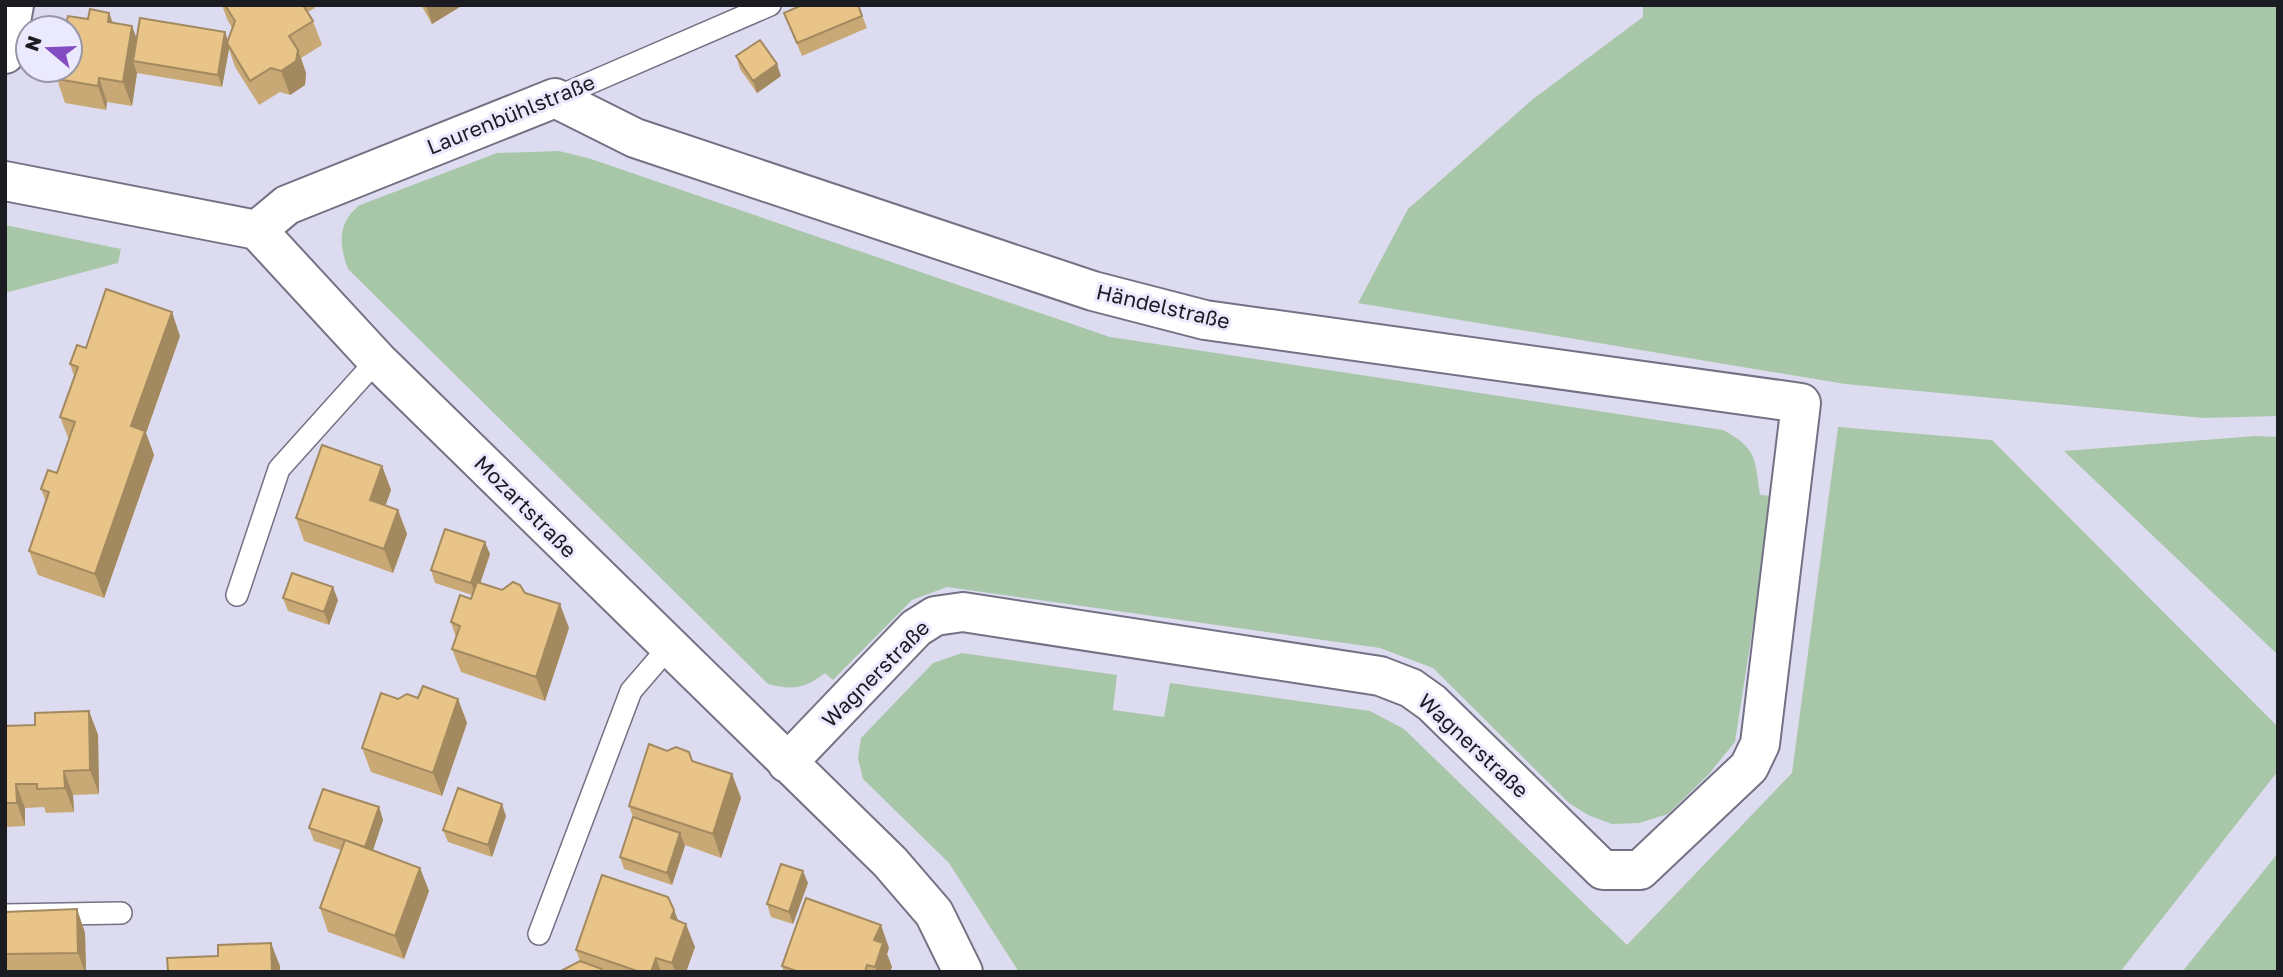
<svg xmlns="http://www.w3.org/2000/svg" width="2283" height="977" viewBox="0 0 2283 977" font-family="'Golos Text',sans-serif">
<style>
.green{fill:#a8c7a8}
.lines{fill:none;stroke-linecap:round;stroke-linejoin:round}
.service-casing{stroke:#737183;stroke-width:24}
.minor-casing{stroke:#737183;stroke-width:42}
.service{stroke:#fff;stroke-width:21}
.minor{stroke:#fff;stroke-width:38}
.wall{fill:#c8a975}
.shaded-wall{fill:#a2895f}
.building{fill:#e8c488;stroke:#a2895f;stroke-width:2}
.labels{text-anchor:middle;stroke-width:6;stroke-linejoin:round;paint-order:stroke}
.street-label{font-size:21px;fill:#1b1b22;stroke:#ebe9fd}
</style>
<rect width="100%" height="100%" fill="#dddbf0"/>
<path class="green" d="M 1643,5 L 2278,5 L 2278,416 L 2203,418 L 1845,384 L 1358,303 L 1408,209 L 1533,99 L 1643,17 Z
M 559,151 L 591,159 L 1110,337 L 1723,430 C 1757,448 1755,459 1760,495 L 1773,496 L 1735,742 L 1708,775 L 1668,814 L 1639,823 L 1612,824 L 1588,815 L 1569,803 L 1433,668 L 1380,648 L 947,587 L 912,600 L 833,680 L 825,673 C 805,689 792,690 768,684 L 348,269 C 339,245 337,222 360,205 L 497,153 Z
M 5,225 L 121,249 L 118,263 L 5,293 Z
M 1838,427 L 1992,440 L 2278,727 L 2278,771 L 2120,972 L 1019,972 L 949,863 L 863,779 L 858,758 L 861,738 L 933,663 L 962,653 L 1117,675 L 1113,710 L 1164,717 L 1170,683 L 1370,711 L 1404,729 L 1627,945 L 1792,773 Z
M 2255,436 L 2278,437 L 2278,655 L 2064,451 Z
M 2278,853 L 2278,972 L 2182,972 Z"/>
<g class="lines">
<defs>
<path id="service" d="M 555,98 L 770,5
M 237,595 L 279,469 L 377,360
M 5,915 L 121,913
M 539,934 L 631,691 L 668,648"/>
<path id="minor" d="M 5,54 L 14,5
M 5,181 L 257,230 L 377,360 L 890,862 L 934,913 L 963,972
M 257,230 L 287,205 L 555,98 L 635,138 L 1093,291 L 1205,320 L 1801,403 L 1760,744 L 1749,767 L 1640,870 L 1603,870 L 1432,703 L 1411,688 L 1380,676 L 963,612 L 935,616 L 916,628 L 787,763"/>
</defs>
<use href="#service" class="service-casing"/>
<use href="#minor" class="minor-casing"/>
<use href="#service" class="service"/>
<use href="#minor" class="minor"/>
</g>
<path class="wall" d="M 222,5 L 313,5 L 315,8 L 308,12 L 313,21 L 322,45 L 301,58 L 306,73 L 305,85 L 290,95 L 280,92 L 259,105 L 235,67 L 229,49 L 222,87 L 137,73 L 132,106 L 107,102 L 106,110 L 65,103 L 57,79 L 88,19 L 109,13 L 113,23 L 132,26 L 136,38 L 225,32 L 228,40 L 232,28 L 227,19 Z
M 421,5 L 463,5 L 432,24 Z
M 858,5 L 867,28 L 802,56 L 784,13 Z
M 736,56 L 781,76 L 757,93 L 740,69 Z
M 180,336 L 146,433 L 154,455 L 104,598 L 38,575 L 29,551 L 46,502 L 41,489 L 57,473 L 69,440 L 60,417 L 74,376 L 70,364 L 86,348 Z
M 382,466 L 391,490 L 385,505 L 398,510 L 407,534 L 393,573 L 304,541 L 296,518 Z
M 490,554 L 480,583 L 502,590 L 525,593 L 569,628 L 545,701 L 461,672 L 452,649 L 456,638 L 451,622 L 471,599 L 472,595 L 435,583 L 431,570 Z
M 283,598 L 338,600 L 329,625 L 288,611 Z
M 418,698 L 458,699 L 467,723 L 442,796 L 371,772 L 362,748 L 398,699 Z
M 89,711 L 98,735 L 99,794 L 73,795 L 74,812 L 46,813 L 44,807 L 25,808 L 25,826 L 5,827 L 5,726 L 35,725 Z
M 693,761 L 732,774 L 741,798 L 721,858 L 685,845 L 672,885 L 624,869 L 620,857 L 633,817 L 629,806 Z
M 379,807 L 383,820 L 373,850 L 420,868 L 429,891 L 404,959 L 328,932 L 320,908 L 341,850 L 314,841 L 309,828 Z
M 506,816 L 492,857 L 448,842 L 443,830 Z
M 808,883 L 793,924 L 771,917 L 767,904 Z
M 77,909 L 85,933 L 86,972 L 5,972 L 5,912 Z
M 674,910 L 678,921 L 695,947 L 686,972 L 559,972 L 580,961 L 576,950 Z
M 889,948 L 887,954 L 892,967 L 890,972 L 784,972 L 782,966 Z"/>
<path class="shaded-wall" d="M 426,5 L 463,5 L 432,24 Z
M 109,13 L 118,37 L 108,22 Z
M 132,26 L 141,50 L 133,61 L 137,73 L 132,106 L 123,82 Z
M 225,32 L 229,45 L 227,43 L 229,49 L 222,87 L 218,75 Z
M 298,50 L 306,73 L 305,85 L 290,95 L 281,71 Z
M 777,64 L 781,76 L 757,93 L 753,81 Z
M 99,78 L 107,102 L 106,110 L 98,86 Z
M 172,312 L 180,336 L 146,433 L 154,455 L 104,598 L 95,574 L 131,426 Z
M 382,466 L 391,490 L 379,524 L 370,500 Z
M 398,510 L 407,534 L 393,573 L 384,549 Z
M 485,542 L 490,554 L 476,596 L 471,583 Z
M 333,587 L 338,600 L 329,625 L 324,612 Z
M 560,604 L 569,628 L 545,701 L 536,677 Z
M 458,699 L 467,723 L 442,796 L 433,773 Z
M 89,711 L 98,735 L 99,794 L 90,770 Z
M 64,771 L 73,795 L 74,812 L 65,788 Z
M 732,774 L 741,798 L 721,858 L 713,834 Z
M 16,784 L 25,808 L 25,826 L 17,803 Z
M 502,804 L 506,816 L 492,857 L 488,845 Z
M 379,807 L 383,820 L 370,859 L 365,847 Z
M 680,833 L 685,846 L 672,885 L 667,873 Z
M 420,868 L 429,891 L 404,959 L 395,936 Z
M 803,871 L 808,883 L 793,924 L 789,912 Z
M 77,909 L 85,933 L 86,972 L 85,972 L 78,953 Z
M 674,910 L 683,933 L 686,924 L 695,947 L 686,972 L 675,972 L 672,963 L 671,918 Z
M 881,925 L 889,948 L 887,954 L 892,967 L 890,972 L 877,972 L 875,967 L 874,940 Z
M 271,943 L 280,966 L 280,972 L 272,972 Z
M 656,958 L 661,972 L 651,972 Z"/>
<path class="building" d="M 225,5 L 303,5 L 313,21 L 289,36 L 298,50 L 296,61 L 281,71 L 271,68 L 250,81 L 227,43 L 235,21 Z
M 802,5 L 858,5 L 862,16 L 797,43 L 784,13 Z
M 90,9 L 109,13 L 108,22 L 132,26 L 123,82 L 99,78 L 98,86 L 57,79 L 58,70 L 70,70 L 70,28 L 65,28 L 68,16 L 88,19 Z
M 140,18 L 225,32 L 218,75 L 133,61 Z
M 760,40 L 777,64 L 753,81 L 736,56 Z
M 106,289 L 172,312 L 131,426 L 145,431 L 95,574 L 29,551 L 49,492 L 41,489 L 48,470 L 57,473 L 75,422 L 60,417 L 78,367 L 70,364 L 77,345 L 86,348 Z
M 322,445 L 382,466 L 370,500 L 398,510 L 384,549 L 296,518 Z
M 445,529 L 485,542 L 471,583 L 431,570 Z
M 292,573 L 333,587 L 324,612 L 283,598 Z
M 477,582 L 502,590 L 513,582 L 520,585 L 525,593 L 560,604 L 536,677 L 452,649 L 460,626 L 451,622 L 460,595 L 471,599 Z
M 423,686 L 458,699 L 433,773 L 362,748 L 381,693 L 398,699 L 407,694 L 418,698 Z
M 89,711 L 90,770 L 64,771 L 65,788 L 37,789 L 37,784 L 16,784 L 17,803 L 5,803 L 5,726 L 35,725 L 35,713 Z
M 649,744 L 667,751 L 676,747 L 689,752 L 692,761 L 732,774 L 713,834 L 629,806 Z
M 458,788 L 502,804 L 488,845 L 443,830 Z
M 323,789 L 379,807 L 365,847 L 309,828 Z
M 633,817 L 680,833 L 667,873 L 620,857 Z
M 345,840 L 420,868 L 395,936 L 320,908 Z
M 781,864 L 803,871 L 789,912 L 767,904 Z
M 602,875 L 668,897 L 674,910 L 671,918 L 686,924 L 672,963 L 656,958 L 651,972 L 640,972 L 576,950 Z
M 806,898 L 881,925 L 874,940 L 883,943 L 875,967 L 867,965 L 865,972 L 799,972 L 782,966 Z
M 77,909 L 78,953 L 5,954 L 5,912 Z
M 271,943 L 272,972 L 140,972 L 168,971 L 167,958 L 218,956 L 218,945 Z
M 580,961 L 602,969 L 601,972 L 559,972 Z"/>
<g class="labels">
<g class="street-label">
<text transform="translate(511 115) rotate(-22)" y="7">Laurenbühlstraße</text>
<text transform="translate(1163 307) rotate(13)" y="7">Händelstraße</text>
<text transform="translate(525 507) rotate(45)" y="7">Mozartstraße</text>
<text transform="translate(876 674) rotate(-45)" y="7">Wagnerstraße</text>
<text transform="translate(1473 746) rotate(43)" y="7">Wagnerstraße</text>
</g>
</g>
<rect width="2283" height="977" fill="none" stroke="#1b1b22" stroke-width="14"/>
<g transform="translate(49 49) rotate(289)"><circle r="33" fill="#ebe9fd" stroke="#9897a5" stroke-width="2"/>
<path d="M0-5L12 26L0 18L-12 26Z" fill="#834cc3"/>
<text y="-10" font-size="19" font-weight="bold" text-anchor="middle" fill="#1b1b22">N</text>
</g>
</svg>
